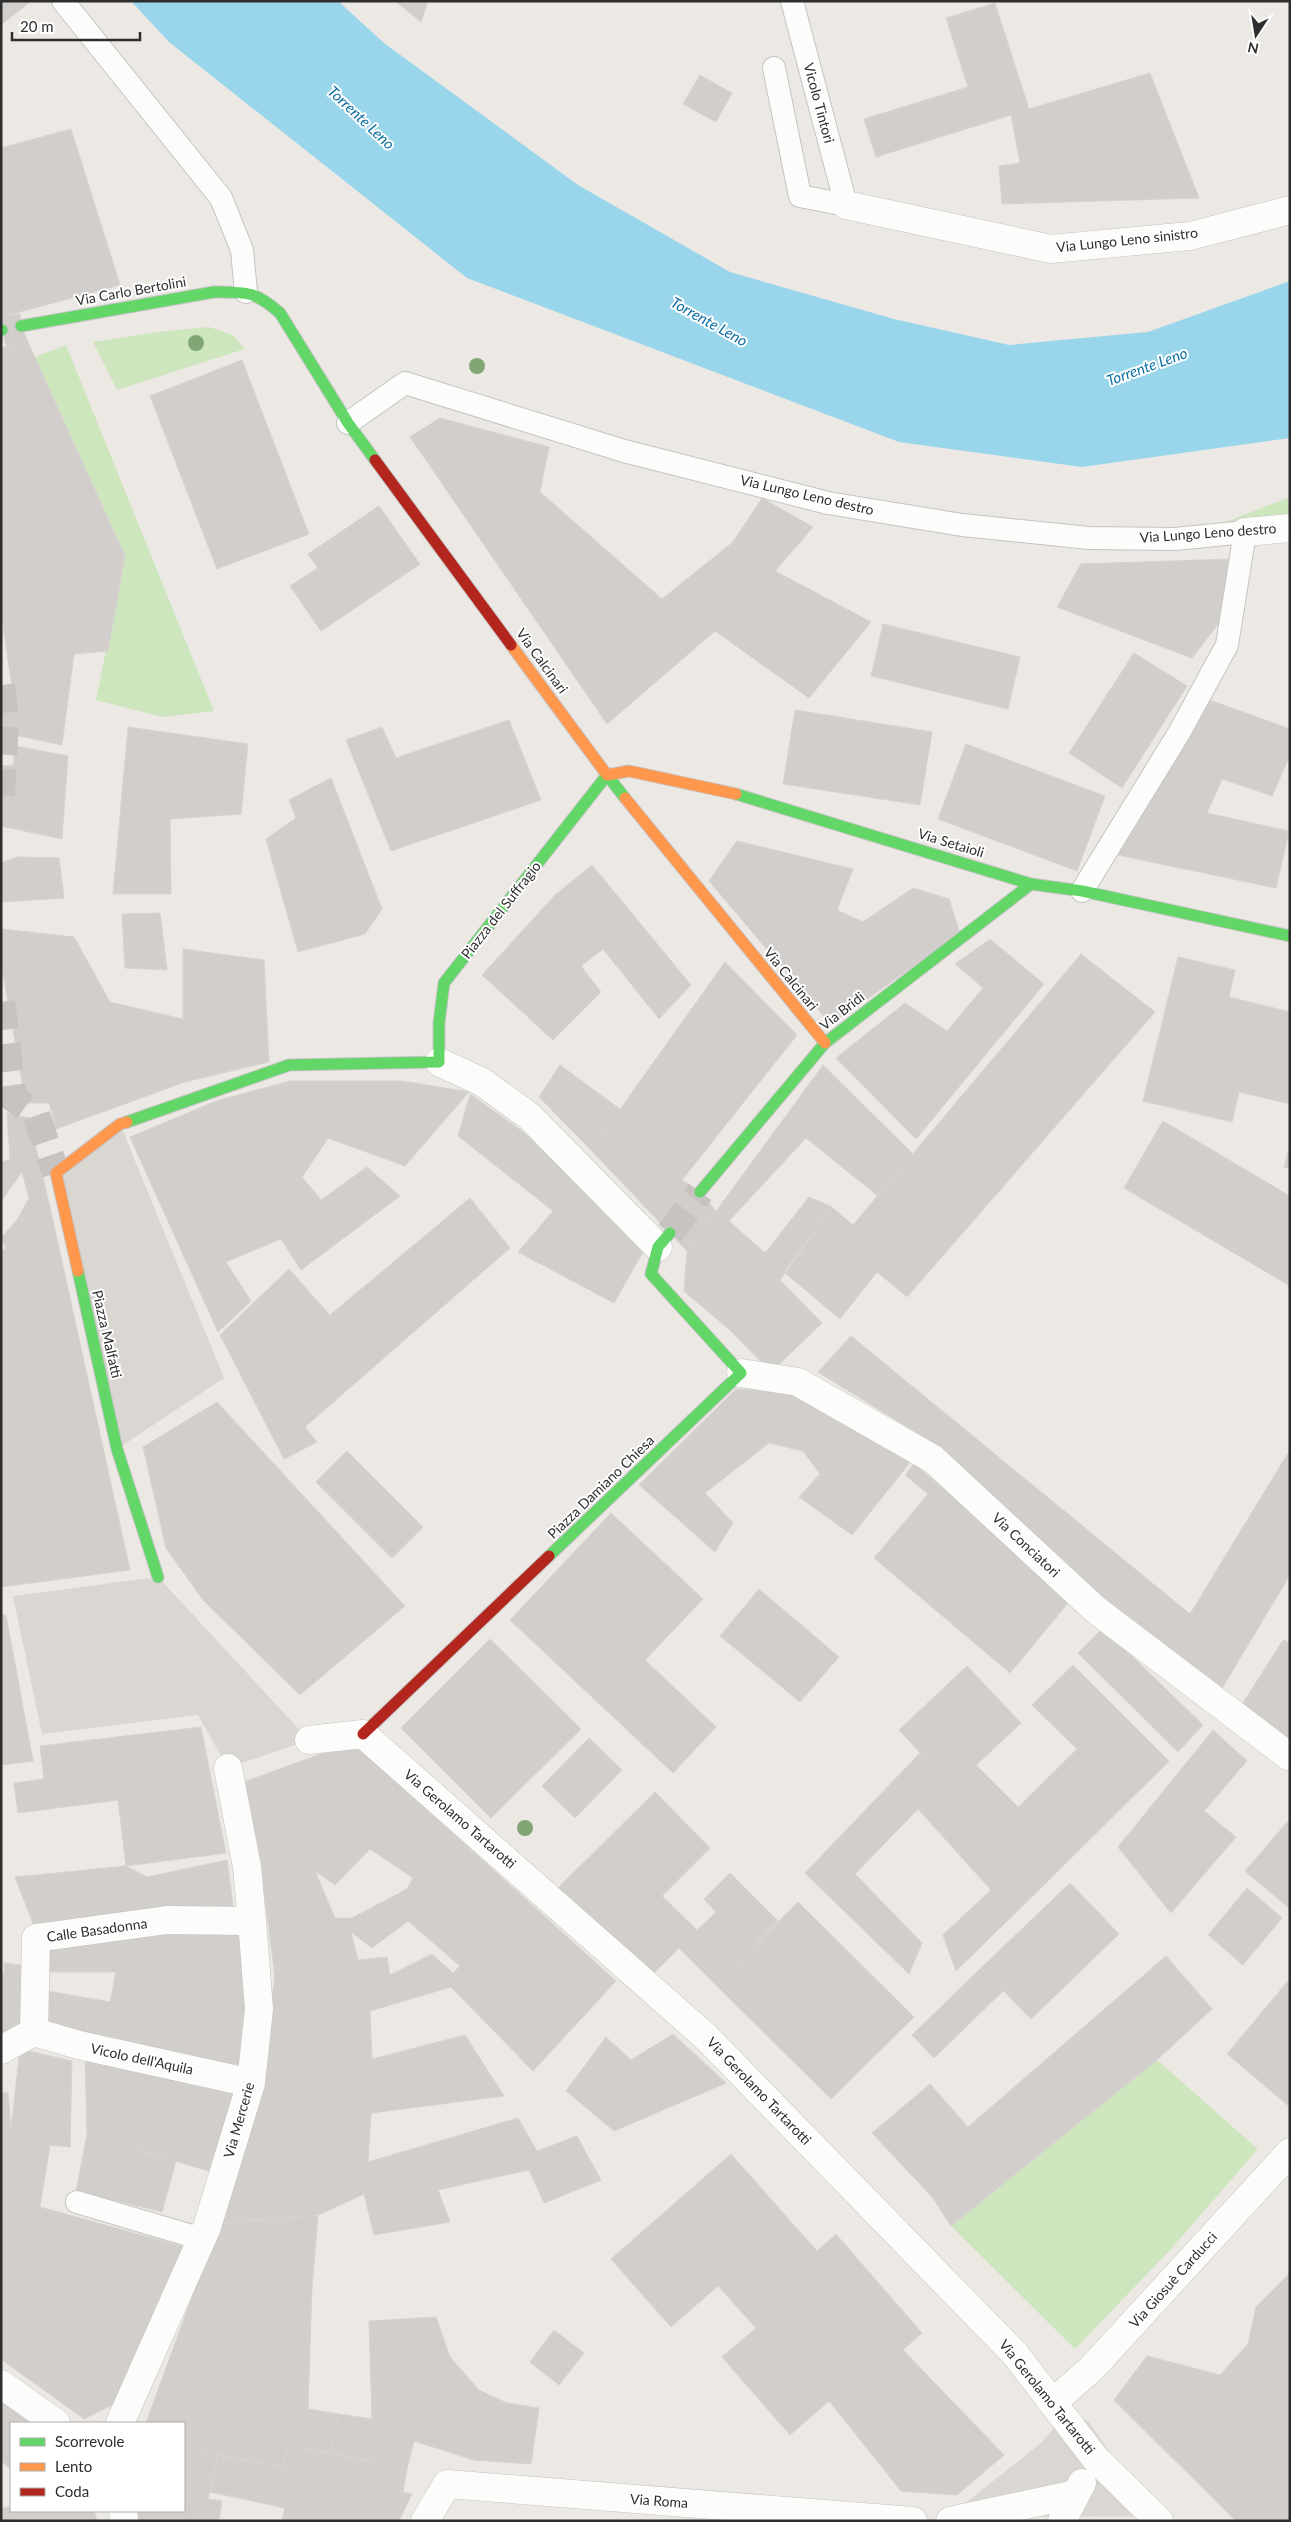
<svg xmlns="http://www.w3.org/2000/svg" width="1291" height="2522" viewBox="0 0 1291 2522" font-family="Lato,sans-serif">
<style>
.green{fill:#cee6be}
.plaza{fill:#dad6d2}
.water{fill:#99d6ec}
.building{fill:#d1cecb;stroke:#d7d4d0;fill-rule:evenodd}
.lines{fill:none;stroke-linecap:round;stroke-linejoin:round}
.street-tunnel{stroke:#c6c3c0;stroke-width:28;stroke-dasharray:28 14;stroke-linecap:butt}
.secondary-tunnel{stroke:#c6c3c0;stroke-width:28;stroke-dasharray:28 14;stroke-linecap:butt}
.lane-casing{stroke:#c5c4c5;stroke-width:24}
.street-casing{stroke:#c5c4c5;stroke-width:29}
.fast-casing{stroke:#c5c4c5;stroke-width:13}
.slow-casing{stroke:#c5c4c5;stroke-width:13}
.jam-casing{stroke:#c5c4c5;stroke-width:13}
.lane{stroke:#fcfcfb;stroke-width:22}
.street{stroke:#fcfcfb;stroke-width:28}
.fast{stroke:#63d668;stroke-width:11}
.slow{stroke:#ff974d;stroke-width:11}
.jam{stroke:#b3261e;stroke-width:11}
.tree{fill:#82a575}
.labels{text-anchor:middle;stroke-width:4;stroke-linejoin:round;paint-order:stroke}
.street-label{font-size:14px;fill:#2e2e2e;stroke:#fff}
.water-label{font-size:15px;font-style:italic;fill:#0d6fa3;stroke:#fff}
</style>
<rect width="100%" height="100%" fill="#ece8e4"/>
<path class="green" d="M 209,327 L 233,335 L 245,349 L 117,390 L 93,342 L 157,332 Z
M 66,345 L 214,711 L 163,717 L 96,700 L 125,556 L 35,357 Z
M 1290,497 L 1290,517 L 1223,523 Z
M 1157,2060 L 1258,2149 L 1171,2249 L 1075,2349 L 951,2226 Z"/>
<path class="plaza" d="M 120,1124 L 224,1378 L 117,1449 L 56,1173 Z
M 158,1577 L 309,1740 L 228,1768 L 198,1715 L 42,1734 L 13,1596 Z
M 1052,2403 L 1089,2422 L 1154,2517 L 1064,2516 L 943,2521 L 1041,2443 L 1053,2429 Z"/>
<path class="water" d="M 131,1 L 338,1 L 384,43 L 578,185 L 730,272 L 894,319 L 1009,345 L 1148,332 L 1290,281 L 1290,438 L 1082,467 L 899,442 L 467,278 L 169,42 Z"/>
<path class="building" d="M 1,1 L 31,1 L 1,25 Z
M 395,1 L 428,1 L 421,22 Z
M 995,3 L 1029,109 L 1150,73 L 1199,198 L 1002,204 L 999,166 L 1020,163 L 1011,115 L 876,157 L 864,119 L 968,87 L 946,18 Z
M 700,75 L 732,93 L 716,122 L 683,104 Z
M 71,129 L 120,285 L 1,317 L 1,148 Z
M 20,314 L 21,326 L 28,342 L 7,347 L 1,328 L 1,317 Z
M 28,342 L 125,556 L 108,651 L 74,654 L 62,745 L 1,732 L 1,707 L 15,707 L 1,612 L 1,348 Z
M 242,360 L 309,534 L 217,569 L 150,396 Z
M 440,418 L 549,447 L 540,492 L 662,599 L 733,542 L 762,498 L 813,527 L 775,571 L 871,622 L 809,698 L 715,631 L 607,724 L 410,437 Z
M 379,506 L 420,564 L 321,631 L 290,586 L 318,568 L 308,554 Z
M 1231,559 L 1219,623 L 1192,658 L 1057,607 L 1081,564 Z
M 883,624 L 1020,657 L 1008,709 L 871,676 Z
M 1134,653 L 1187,686 L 1122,788 L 1069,753 Z
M 1204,698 L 1290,729 L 1290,755 L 1272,796 L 1222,779 L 1207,813 L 1289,831 L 1276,888 L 1108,853 Z
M 795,710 L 932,732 L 920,805 L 783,784 Z
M 509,720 L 541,800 L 391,851 L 346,740 L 382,727 L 396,758 Z
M 128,727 L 248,744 L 241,814 L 170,819 L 171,894 L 113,894 Z
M 966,744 L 1105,796 L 1077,871 L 938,819 Z
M 15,746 L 68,756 L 62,839 L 1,826 L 1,766 L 13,765 Z
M 331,778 L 382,909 L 365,934 L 298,952 L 266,839 L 296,818 L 289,800 Z
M 737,841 L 853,869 L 837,910 L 863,922 L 913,888 L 949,899 L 960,933 L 831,1025 L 709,881 Z
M 17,857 L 59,858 L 64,898 L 1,902 L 1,863 Z
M 592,865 L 691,985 L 659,1019 L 603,949 L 581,966 L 601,992 L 553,1040 L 482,975 L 555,895 Z
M 160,913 L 167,970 L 125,968 L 122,914 Z
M 1,929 L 74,937 L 110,1002 L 183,1019 L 183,949 L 264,960 L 269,1062 L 185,1082 L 56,1129 L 49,1103 L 26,1103 L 1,963 Z
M 990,939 L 1044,984 L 916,1139 L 836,1058 L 905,1003 L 947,1031 L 983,988 L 955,964 Z
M 1081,954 L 1155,1012 L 907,1297 L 877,1272 L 840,1319 L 784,1272 L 832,1207 L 853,1225 Z
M 1178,957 L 1235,970 L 1229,997 L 1290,1012 L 1290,1104 L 1239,1092 L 1232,1122 L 1143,1101 Z
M 725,962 L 797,1035 L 682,1180 L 700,1192 L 716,1211 L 687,1251 L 591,1150 Z
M 560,1065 L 620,1109 L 591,1150 L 539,1097 Z
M 823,1065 L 913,1154 L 878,1196 L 806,1138 L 729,1221 L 765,1253 L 809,1197 L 832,1207 L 780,1280 L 730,1330 L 684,1291 L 687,1251 Z
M 290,1081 L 402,1081 L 469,1092 L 405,1166 L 328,1138 L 302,1177 L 321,1200 L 367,1167 L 400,1196 L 301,1270 L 281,1239 L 226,1262 L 251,1301 L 218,1332 L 130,1137 L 216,1101 Z
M 470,1094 L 522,1131 L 593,1195 L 643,1252 L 614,1303 L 518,1252 L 553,1211 L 458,1136 Z
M 7,1113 L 29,1118 L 51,1212 L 17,1220 L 29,1198 L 22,1172 L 1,1201 L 1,1162 L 10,1160 Z
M 1163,1121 L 1290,1196 L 1290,1286 L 1124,1188 Z
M 1290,1144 L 1290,1168 L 1284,1167 Z
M 470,1198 L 510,1248 L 305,1427 L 317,1442 L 284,1459 L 220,1335 L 289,1269 L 330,1315 Z
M 51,1212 L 57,1239 L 6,1248 L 1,1238 L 17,1220 Z
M 57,1239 L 130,1570 L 1,1587 L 1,1252 L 6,1248 Z
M 780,1280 L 822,1323 L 771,1372 L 730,1330 Z
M 851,1336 L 1190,1614 L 1290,1450 L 1290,1575 L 1221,1690 L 1093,1598 L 933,1443 L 818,1372 Z
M 736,1389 L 782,1391 L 832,1408 L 912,1460 L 852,1535 L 799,1497 L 820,1474 L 803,1451 L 769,1443 L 705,1493 L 733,1523 L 715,1552 L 639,1485 Z
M 217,1402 L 405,1606 L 300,1695 L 203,1600 L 166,1548 L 143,1447 Z
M 347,1451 L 423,1527 L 392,1558 L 316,1482 Z
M 914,1464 L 1073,1597 L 1010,1673 L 874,1558 L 928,1494 L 905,1475 Z
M 611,1513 L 703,1599 L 645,1660 L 716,1727 L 673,1773 L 510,1620 Z
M 759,1589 L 839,1657 L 800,1702 L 720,1636 Z
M 1,1615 L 6,1615 L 33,1761 L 1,1765 Z
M 1103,1628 L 1203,1725 L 1178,1752 L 1078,1653 Z
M 490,1639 L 581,1729 L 491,1818 L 401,1728 Z
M 1283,1640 L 1290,1643 L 1290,1740 L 1241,1706 Z
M 1073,1665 L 1169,1761 L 1044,1885 L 992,1833 L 1077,1749 L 1032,1705 Z
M 967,1666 L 1021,1723 L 952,1788 L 899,1730 Z
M 201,1727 L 226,1853 L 126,1866 L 118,1800 L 18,1813 L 14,1783 L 44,1779 L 40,1746 Z
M 1213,1730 L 1247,1761 L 1204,1811 L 1236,1837 L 1171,1913 L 1118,1847 Z
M 589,1738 L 622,1770 L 575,1818 L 542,1786 Z
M 337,1748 L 361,1750 L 616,1981 L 533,2071 L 451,1987 L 370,2011 L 372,2059 L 465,2035 L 504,2096 L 371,2113 L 368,2162 L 518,2118 L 537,2151 L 577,2136 L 601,2180 L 544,2203 L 529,2170 L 438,2190 L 450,2222 L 374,2235 L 364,2194 L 318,2215 L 219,2223 L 271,2005 L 275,1977 L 262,1876 L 244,1782 ZM 370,1849 L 413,1878 L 407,1889 L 352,1918 L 335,1918 L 315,1871 L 335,1885 ZM 408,1921 L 460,1966 L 453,1973 L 432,1954 L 390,1975 L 387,1957 L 358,1960 L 351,1932 L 372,1948 Z
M 920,1753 L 952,1788 L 976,1765 L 1018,1807 L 992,1833 L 1044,1885 L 956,1971 L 943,1935 L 991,1890 L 918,1809 L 855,1874 L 922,1943 L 909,1974 L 805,1873 Z
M 655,1792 L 710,1848 L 662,1896 L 697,1930 L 649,1978 L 558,1888 Z
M 1290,1819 L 1290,1909 L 1245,1871 Z
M 227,1860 L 234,1912 L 36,1931 L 15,1877 L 126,1866 L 147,1877 Z
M 730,1873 L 778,1921 L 716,1985 L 679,1948 L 716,1912 L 704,1899 Z
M 1070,1883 L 1119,1934 L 1031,2019 L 981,1968 Z
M 1247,1888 L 1282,1918 L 1243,1965 L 1208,1935 Z
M 798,1902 L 914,2017 L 831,2099 L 716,1985 Z
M 170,1926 L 240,1930 L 246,1995 L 244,2066 L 107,2042 L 46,2028 L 47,1991 L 110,2002 L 116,1972 L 44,1972 L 44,1946 Z
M 1166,1956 L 1212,2009 L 1157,2060 L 951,2226 L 933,2198 L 872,2133 L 930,2084 L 968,2127 Z
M 4,1963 L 26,1966 L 28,2022 L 1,2039 L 1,1973 L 5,1973 Z
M 981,1968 L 1003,1991 L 934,2058 L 912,2035 Z
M 1288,1981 L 1290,1983 L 1290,2107 L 1227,2054 Z
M 673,2034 L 726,2083 L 614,2131 L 566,2091 L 606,2037 L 631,2060 Z
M 20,2049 L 72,2061 L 70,2147 L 50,2145 L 11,2129 Z
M 85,2057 L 235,2090 L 212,2172 L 87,2135 Z
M 1,2093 L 8,2093 L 11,2129 L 50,2145 L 40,2207 L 185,2247 L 126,2398 L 84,2419 L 1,2359 Z
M 87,2135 L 176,2161 L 162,2212 L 76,2191 Z
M 731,2154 L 817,2251 L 836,2234 L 922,2333 L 903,2350 L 1004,2455 L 957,2495 L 901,2491 L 829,2401 L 790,2435 L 722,2357 L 756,2328 L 718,2286 L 671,2327 L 611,2259 Z
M 318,2215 L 312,2287 L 308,2409 L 339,2414 L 330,2453 L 288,2445 L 283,2467 L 184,2449 L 184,2423 L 146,2423 L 219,2223 Z
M 1290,2273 L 1290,2521 L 1236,2521 L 1114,2400 L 1147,2356 L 1220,2375 L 1248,2344 L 1256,2307 Z
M 436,2317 L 450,2357 L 479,2390 L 507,2403 L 539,2408 L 531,2464 L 474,2460 L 414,2441 L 407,2469 L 330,2453 L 339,2414 L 372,2419 L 369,2321 Z
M 554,2330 L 584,2353 L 559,2385 L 530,2362 Z
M 1,2394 L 37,2423 L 11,2423 L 11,2469 L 1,2461 Z
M 288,2445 L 407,2469 L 403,2492 L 283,2467 Z
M 184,2449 L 218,2455 L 208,2499 L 184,2495 Z
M 218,2455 L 283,2467 L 412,2494 L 399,2521 L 282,2521 L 285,2508 L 210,2492 Z
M 184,2495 L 222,2501 L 219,2521 L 138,2521 L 138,2511 L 184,2511 Z
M 11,2506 L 11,2511 L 94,2511 L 97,2521 L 1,2521 L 1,2509 Z"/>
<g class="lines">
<path class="street-tunnel" d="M 1,685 L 5,720 L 1,795
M 1,1002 L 13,1098 L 36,1115 L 56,1173"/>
<path class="secondary-tunnel" d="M 670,1233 L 700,1192"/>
<defs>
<path id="lane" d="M 63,1 L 221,198 L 242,250 L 246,292
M 774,68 L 800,196 L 846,205 L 792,1
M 348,423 L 405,383 L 624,451 L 828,503 L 962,525 L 1089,538 L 1175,539 L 1245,532 L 1227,645 L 1179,733 L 1082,891
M 77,2202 L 202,2239"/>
<path id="street" d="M 846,205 L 1051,249 L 1190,236 L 1290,210
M 1245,532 L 1290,528
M 439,1062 L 482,1082 L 529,1116 L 658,1247
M 741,1373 L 798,1382 L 933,1459 L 1096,1610 L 1290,1757
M 309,1740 L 363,1734 L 706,2037 L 1015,2354 L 1095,2458 L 1159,2521
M 34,2032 L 36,1938 L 167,1920 L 252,1921
M 34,2032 L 79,2045 L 251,2083
M 1,2050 L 34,2032
M 1,2384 L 56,2423
M 1052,2403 L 1092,2368 L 1290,2152
M 120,2423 L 207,2227 L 251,2083 L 259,2009 L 252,1921 L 247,1867 L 228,1768
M 123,2511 L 124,2521
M 425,2521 L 447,2484 L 913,2521
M 950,2521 L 1076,2494
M 1062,2521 L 1082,2483"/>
<path id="fast" d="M 21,326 L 214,292 C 246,292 255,291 280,313 L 348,423 L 375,460
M 1,330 L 2,330
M 736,794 L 1031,884 L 1082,891 L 1290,936
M 127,1122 L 289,1065 L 439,1062 L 439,1023 L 444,983 L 607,775 L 625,798
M 700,1192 L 825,1043 L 1031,884
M 78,1271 L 117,1449 L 158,1577
M 549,1556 L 741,1373 L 651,1274 L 658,1247 L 670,1233"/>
<path id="slow" d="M 511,645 L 607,775 L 629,771 L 736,794
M 625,798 L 825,1043
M 78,1271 L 56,1173 L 120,1124 L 127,1122"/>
<path id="jam" d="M 375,460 L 511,645
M 363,1734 L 549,1556"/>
</defs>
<use href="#lane" class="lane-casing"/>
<use href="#street" class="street-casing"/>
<use href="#fast" class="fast-casing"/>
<use href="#slow" class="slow-casing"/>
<use href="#jam" class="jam-casing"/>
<use href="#lane" class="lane"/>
<use href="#street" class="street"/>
<use href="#fast" class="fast"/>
<use href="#slow" class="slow"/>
<use href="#jam" class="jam"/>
</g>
<g class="tree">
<circle cx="196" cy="343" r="8"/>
<circle cx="477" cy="366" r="8"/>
<circle cx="525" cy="1828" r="8"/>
</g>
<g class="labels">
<g class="street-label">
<text transform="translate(819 103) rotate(75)" y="5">Vicolo Tintori</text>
<text transform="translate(1127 240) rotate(-6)" y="5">Via Lungo Leno sinistro</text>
<text transform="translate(131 291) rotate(-10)" y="5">Via Carlo Bertolini</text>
<text transform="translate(807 495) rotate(13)" y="5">Via Lungo Leno destro</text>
<text transform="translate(1208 533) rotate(-4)" y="5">Via Lungo Leno destro</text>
<text transform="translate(542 661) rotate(54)" y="5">Via Calcinari</text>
<text transform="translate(951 843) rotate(17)" y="5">Via Setaioli</text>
<text transform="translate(501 910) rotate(-52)" y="5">Piazza del Suffragio</text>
<text transform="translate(791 979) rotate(51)" y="5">Via Calcinari</text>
<text transform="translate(842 1011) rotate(-38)" y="5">Via Bridi</text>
<text transform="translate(107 1334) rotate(77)" y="5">Piazza Malfatti</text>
<text transform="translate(601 1487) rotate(-44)" y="5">Piazza Damiano Chiesa</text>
<text transform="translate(1026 1545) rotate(43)" y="5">Via Conciatori</text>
<text transform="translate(460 1819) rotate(41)" y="5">Via Gerolamo Tartarotti</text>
<text transform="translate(97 1930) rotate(-8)" y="5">Calle Basadonna</text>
<text transform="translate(142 2059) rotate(12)" y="5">Vicolo dell'Aquila</text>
<text transform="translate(759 2091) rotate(46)" y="5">Via Gerolamo Tartarotti</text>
<text transform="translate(239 2120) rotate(-74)" y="5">Via Mercerie</text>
<text transform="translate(1173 2280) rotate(-48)" y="5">Via Giosuè Carducci</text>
<text transform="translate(1047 2397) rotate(51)" y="5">Via Gerolamo Tartarotti</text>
<text transform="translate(659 2501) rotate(4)" y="5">Via Roma</text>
</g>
<g class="water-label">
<text transform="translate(361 118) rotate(43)" y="5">Torrente Leno</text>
<text transform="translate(709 322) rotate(29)" y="5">Torrente Leno</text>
<text transform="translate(1147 367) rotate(-20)" y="5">Torrente Leno</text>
</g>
</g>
<rect width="1291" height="2522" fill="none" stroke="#2e2e2e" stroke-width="5"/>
<rect x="10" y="2422" width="175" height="90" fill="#ffffff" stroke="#ababab"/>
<rect x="20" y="2438" width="25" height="8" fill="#63d668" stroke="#ababab"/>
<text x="55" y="2447" font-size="15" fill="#2e2e2e">Scorrevole</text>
<rect x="20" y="2463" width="25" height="8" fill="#ff974d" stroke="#ababab"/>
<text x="55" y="2472" font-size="15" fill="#2e2e2e">Lento</text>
<rect x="20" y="2488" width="25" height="8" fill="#b3261e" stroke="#ababab"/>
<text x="55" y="2497" font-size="15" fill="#2e2e2e">Coda</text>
<g transform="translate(1256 35) rotate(192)" stroke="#ffffff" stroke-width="4" paint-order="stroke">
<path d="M0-4L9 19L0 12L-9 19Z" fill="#2e2e2e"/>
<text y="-8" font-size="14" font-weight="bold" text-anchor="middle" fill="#2e2e2e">N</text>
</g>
<path d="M12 32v8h128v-8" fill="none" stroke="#2e2e2e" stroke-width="2.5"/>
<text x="20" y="32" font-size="15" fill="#2e2e2e" stroke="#ffffff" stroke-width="4" paint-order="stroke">20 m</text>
</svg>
